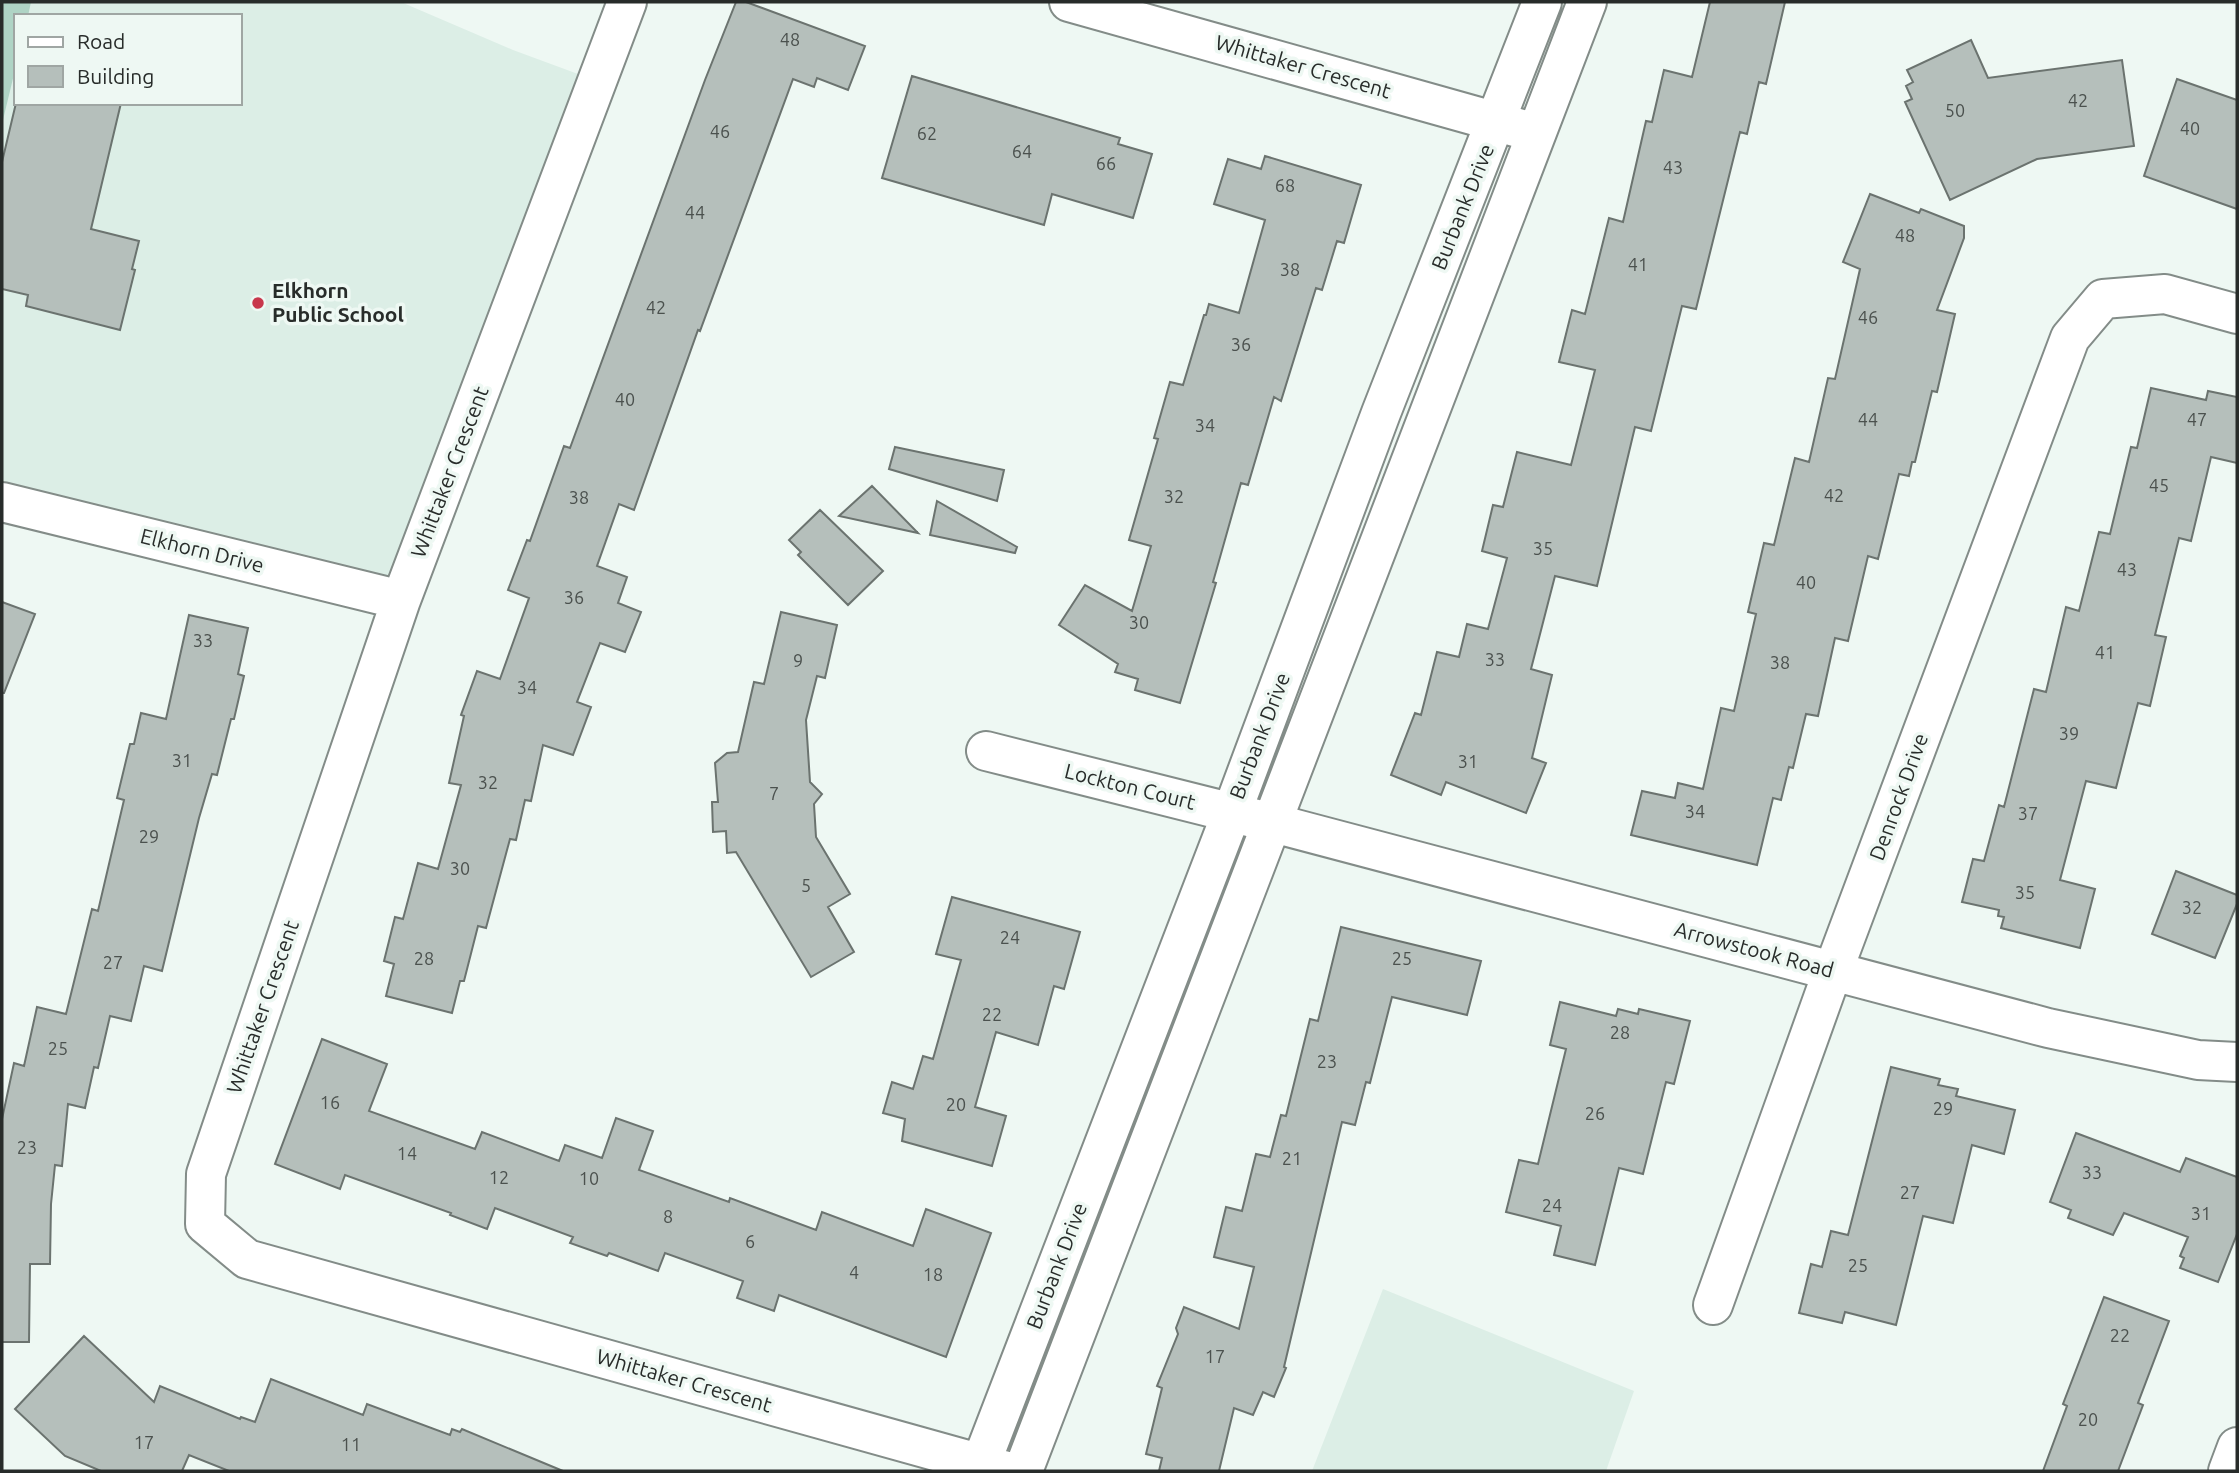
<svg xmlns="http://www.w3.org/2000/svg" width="2239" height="1473" viewBox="0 0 2239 1473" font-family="Ubuntu,sans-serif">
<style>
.built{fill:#dceee6;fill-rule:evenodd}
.green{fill:#afd4c5}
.building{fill:#b5bfbb;stroke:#6b736f;stroke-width:2}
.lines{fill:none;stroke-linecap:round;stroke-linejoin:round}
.minor-casing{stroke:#838c88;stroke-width:42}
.minor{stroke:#fff;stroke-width:38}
.poi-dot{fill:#c8374c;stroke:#eef8f3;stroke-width:2.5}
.labels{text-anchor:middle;stroke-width:7;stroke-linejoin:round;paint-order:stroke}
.number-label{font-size:18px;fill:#4b514e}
.street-label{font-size:21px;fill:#282c2a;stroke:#eef8f3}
.poi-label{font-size:21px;font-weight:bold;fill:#282c2a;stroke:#eef8f3;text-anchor:start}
</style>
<rect width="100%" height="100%" fill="#eef8f3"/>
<path class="built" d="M 2,2 L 401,2 L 513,50 L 597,81 L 401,600 L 2,502 ZM 16,16 L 240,16 L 240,103 L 16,103 Z
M 1383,1289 L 1634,1391 L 1606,1471 L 1312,1471 Z"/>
<path class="green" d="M 2,2 L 31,2 L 28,16 L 16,16 L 16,66 L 2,124 Z"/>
<path class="building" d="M 736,2 L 746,2 L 865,46 L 848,90 L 817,78 L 814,87 L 793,79 L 700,331 L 698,330 L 634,510 L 619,504 L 597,566 L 627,577 L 618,603 L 641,612 L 625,652 L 600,643 L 577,702 L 591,707 L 573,755 L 543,745 L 531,801 L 525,800 L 516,840 L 510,839 L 486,928 L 478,926 L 464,981 L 460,981 L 452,1013 L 386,996 L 394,964 L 384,961 L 395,917 L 403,919 L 418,863 L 438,869 L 461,785 L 449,783 L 464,716 L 461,715 L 477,671 L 500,679 L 529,598 L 508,590 L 527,540 L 530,541 L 564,446 L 570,448 L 705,80 Z
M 1710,2 L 1785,2 L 1766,84 L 1759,82 L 1747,134 L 1740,132 L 1696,309 L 1682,306 L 1651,431 L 1635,427 L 1597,586 L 1555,576 L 1531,669 L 1552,675 L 1532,758 L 1546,763 L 1526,813 L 1446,782 L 1441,795 L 1391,775 L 1415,713 L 1421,715 L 1437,652 L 1459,657 L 1467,624 L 1488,629 L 1507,558 L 1482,551 L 1493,505 L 1503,507 L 1517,452 L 1571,465 L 1595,370 L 1559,362 L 1572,310 L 1585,314 L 1609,218 L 1623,222 L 1646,121 L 1652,122 L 1664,70 L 1692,77 Z
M 1971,40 L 1988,78 L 2122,60 L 2134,146 L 2037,159 L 1950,200 L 1905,102 L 1912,99 L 1906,86 L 1913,82 L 1907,70 Z
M 912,76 L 1120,138 L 1118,144 L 1152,154 L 1133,218 L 1052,194 L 1044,225 L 882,178 Z
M 2177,79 L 2237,100 L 2237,209 L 2144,176 Z
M 16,103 L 121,103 L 91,229 L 139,241 L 132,269 L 135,270 L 120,330 L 26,306 L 28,295 L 2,289 L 2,162 Z
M 1265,156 L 1361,185 L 1344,243 L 1337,241 L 1322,290 L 1316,288 L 1281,401 L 1274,397 L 1248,485 L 1241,483 L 1213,582 L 1216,583 L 1180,703 L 1135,690 L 1138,679 L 1115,672 L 1118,664 L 1059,625 L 1085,585 L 1132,611 L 1151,546 L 1129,540 L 1158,439 L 1154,438 L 1170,382 L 1183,385 L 1204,315 L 1206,315 L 1209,304 L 1239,313 L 1265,220 L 1214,204 L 1228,159 L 1261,169 Z
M 1870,194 L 1919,213 L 1921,209 L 1964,226 L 1964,238 L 1937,310 L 1955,314 L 1937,392 L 1932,391 L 1915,462 L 1912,462 L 1909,476 L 1899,474 L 1878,559 L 1868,556 L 1848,641 L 1835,638 L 1818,716 L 1806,714 L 1793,768 L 1789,767 L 1781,800 L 1773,798 L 1757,865 L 1631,835 L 1642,791 L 1675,798 L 1678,783 L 1703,789 L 1721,708 L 1734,711 L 1756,614 L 1748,612 L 1764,543 L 1774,545 L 1795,458 L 1809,462 L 1828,378 L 1835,379 L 1860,269 L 1843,262 Z
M 2151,388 L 2206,400 L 2208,391 L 2237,397 L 2237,463 L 2211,457 L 2191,541 L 2179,538 L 2155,635 L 2166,637 L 2150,706 L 2138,703 L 2116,788 L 2086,781 L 2060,880 L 2095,889 L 2080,948 L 2001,928 L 2004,917 L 1998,916 L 1999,910 L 1962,902 L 1973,859 L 1984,861 L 1999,805 L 2004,807 L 2034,689 L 2046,692 L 2066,607 L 2079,611 L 2099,532 L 2110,534 L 2131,447 L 2137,448 Z
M 895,447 L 1004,470 L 997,501 L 889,469 Z
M 872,486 L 918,533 L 839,516 Z
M 937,501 L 1017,547 L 1015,553 L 930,535 Z
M 820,510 L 883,571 L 848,605 L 798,555 L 801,552 L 789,540 Z
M 2,602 L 35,614 L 4,693 L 2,693 Z
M 781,612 L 837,625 L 825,678 L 817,676 L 806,720 L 810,782 L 822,794 L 814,804 L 816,837 L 850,894 L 828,907 L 854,952 L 811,977 L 736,852 L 727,853 L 726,831 L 713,832 L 712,802 L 718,802 L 715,763 L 727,753 L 738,752 L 754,682 L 764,684 Z
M 189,615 L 248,628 L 238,674 L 244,676 L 234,719 L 231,719 L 217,775 L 212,774 L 199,818 L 162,971 L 144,966 L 131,1021 L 110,1016 L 98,1068 L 94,1067 L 85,1108 L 68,1104 L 62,1166 L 55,1165 L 51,1204 L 50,1264 L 30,1264 L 29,1342 L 2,1342 L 2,1119 L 14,1063 L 24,1066 L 37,1007 L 66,1014 L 92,909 L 98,911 L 124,800 L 117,798 L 130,744 L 134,744 L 141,713 L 166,719 Z
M 2176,871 L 2237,895 L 2237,904 L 2215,958 L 2152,934 Z
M 952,897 L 1080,932 L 1064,989 L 1054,986 L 1038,1045 L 996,1032 L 975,1107 L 1006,1116 L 992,1166 L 902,1141 L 905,1119 L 883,1113 L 892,1082 L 913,1089 L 923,1056 L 933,1059 L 961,960 L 936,954 Z
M 1341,927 L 1481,961 L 1467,1015 L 1392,997 L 1370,1083 L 1366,1082 L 1355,1125 L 1342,1122 L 1284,1367 L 1286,1368 L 1274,1397 L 1263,1392 L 1253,1415 L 1234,1408 L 1219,1471 L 1159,1471 L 1162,1458 L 1146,1454 L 1162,1388 L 1157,1386 L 1178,1334 L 1176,1328 L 1184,1307 L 1239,1329 L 1254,1267 L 1214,1257 L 1226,1207 L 1242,1211 L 1256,1154 L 1270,1157 L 1281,1115 L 1286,1116 L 1310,1019 L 1318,1021 Z
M 1560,1002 L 1616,1016 L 1618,1009 L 1638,1014 L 1639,1009 L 1690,1021 L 1674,1084 L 1666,1082 L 1643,1174 L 1619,1168 L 1595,1265 L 1554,1255 L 1561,1226 L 1506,1212 L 1519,1160 L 1538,1164 L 1566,1049 L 1550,1045 Z
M 322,1039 L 387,1064 L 369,1111 L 475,1149 L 482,1132 L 559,1161 L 565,1145 L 602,1158 L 616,1118 L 653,1131 L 639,1170 L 729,1202 L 730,1198 L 816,1230 L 822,1212 L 913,1246 L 926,1209 L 991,1233 L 946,1357 L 779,1295 L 774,1311 L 737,1298 L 743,1281 L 665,1253 L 658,1271 L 609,1253 L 607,1256 L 570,1243 L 573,1237 L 495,1208 L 487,1229 L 450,1215 L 451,1213 L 345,1175 L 340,1189 L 275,1164 Z
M 1891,1067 L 1940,1079 L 1938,1085 L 1958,1089 L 1956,1096 L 2015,1110 L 2004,1154 L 1972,1145 L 1953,1223 L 1923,1216 L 1896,1325 L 1845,1312 L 1842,1323 L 1799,1313 L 1811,1264 L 1822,1267 L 1831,1231 L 1848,1235 Z
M 2076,1133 L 2180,1172 L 2186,1158 L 2237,1177 L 2237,1234 L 2218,1282 L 2180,1268 L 2184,1258 L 2180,1256 L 2188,1237 L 2124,1213 L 2113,1235 L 2068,1218 L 2071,1210 L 2050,1202 Z
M 2104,1297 L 2169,1321 L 2138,1403 L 2143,1405 L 2118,1471 L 2043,1471 L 2067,1406 L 2063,1404 Z
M 84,1336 L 154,1402 L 160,1386 L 240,1419 L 241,1417 L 255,1422 L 271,1379 L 363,1415 L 367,1404 L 450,1435 L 452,1429 L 460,1432 L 462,1429 L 563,1471 L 229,1471 L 189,1455 L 182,1471 L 101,1471 L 65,1456 L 15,1409 Z"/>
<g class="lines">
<defs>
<path id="minor" d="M 627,2 L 401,600 L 206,1174 L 205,1224 L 247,1259 L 1007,1471
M 1069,2 L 1522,129
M 2,502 L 401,600
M 986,751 L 1273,823 L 2048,1028 L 2198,1060 L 2237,1062
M 1713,1305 L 1827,987 L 2070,338 L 2103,299 L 2165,294 L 2237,314
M 978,1471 L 1232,812 L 1381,413 L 1542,2
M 1023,1471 L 1587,2
M 2228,1471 L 2237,1447"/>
</defs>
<use href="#minor" class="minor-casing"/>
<use href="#minor" class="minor"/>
</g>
<circle class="poi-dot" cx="258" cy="303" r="7"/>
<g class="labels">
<g class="number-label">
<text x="790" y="46">48</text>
<text x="2078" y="107">42</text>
<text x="1955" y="117">50</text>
<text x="2190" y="135">40</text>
<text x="720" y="138">46</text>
<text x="927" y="140">62</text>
<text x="1022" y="158">64</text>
<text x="1106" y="170">66</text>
<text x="1673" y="174">43</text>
<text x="1285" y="192">68</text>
<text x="695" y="219">44</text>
<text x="1905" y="242">48</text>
<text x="1638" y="271">41</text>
<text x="1290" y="276">38</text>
<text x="656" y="314">42</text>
<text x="1868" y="324">46</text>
<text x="1241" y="351">36</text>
<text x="625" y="406">40</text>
<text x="1868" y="426">44</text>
<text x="2197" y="426">47</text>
<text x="1205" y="432">34</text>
<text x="2159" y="492">45</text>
<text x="1834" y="502">42</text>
<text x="1174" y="503">32</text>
<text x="579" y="504">38</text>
<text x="1543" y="555">35</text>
<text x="2127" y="576">43</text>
<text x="1806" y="589">40</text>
<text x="574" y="604">36</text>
<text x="1139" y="629">30</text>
<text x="203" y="647">33</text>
<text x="2105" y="659">41</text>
<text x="1495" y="666">33</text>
<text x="798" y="667">9</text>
<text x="1780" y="669">38</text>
<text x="527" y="694">34</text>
<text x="2069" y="740">39</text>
<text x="182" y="767">31</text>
<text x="1468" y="768">31</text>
<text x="488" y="789">32</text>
<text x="774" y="800">7</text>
<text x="1695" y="818">34</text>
<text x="2028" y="820">37</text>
<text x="149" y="843">29</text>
<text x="460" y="875">30</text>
<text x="806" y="892">5</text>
<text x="2025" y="899">35</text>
<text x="2192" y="914">32</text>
<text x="1010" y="944">24</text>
<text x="424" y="965">28</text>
<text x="1402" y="965">25</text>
<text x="113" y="969">27</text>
<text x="992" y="1021">22</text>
<text x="1620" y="1039">28</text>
<text x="58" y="1055">25</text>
<text x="1327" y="1068">23</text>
<text x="330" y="1109">16</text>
<text x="956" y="1111">20</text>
<text x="1943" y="1115">29</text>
<text x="1595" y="1120">26</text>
<text x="27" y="1154">23</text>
<text x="407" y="1160">14</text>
<text x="1292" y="1165">21</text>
<text x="2092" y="1179">33</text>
<text x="499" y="1184">12</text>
<text x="589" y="1185">10</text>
<text x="1910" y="1199">27</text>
<text x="1552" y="1212">24</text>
<text x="2201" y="1220">31</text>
<text x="668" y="1223">8</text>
<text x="750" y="1248">6</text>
<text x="1858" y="1272">25</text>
<text x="854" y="1279">4</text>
<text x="933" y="1281">18</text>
<text x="2120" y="1342">22</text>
<text x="1215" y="1363">17</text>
<text x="2088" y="1426">20</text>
<text x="144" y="1449">17</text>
<text x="351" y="1451">11</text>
</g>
<g class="street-label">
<text transform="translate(1303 67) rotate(16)" y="7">Whittaker Crescent</text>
<text transform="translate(1463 207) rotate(-68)" y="7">Burbank Drive</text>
<text transform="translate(450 472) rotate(-69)" y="7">Whittaker Crescent</text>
<text transform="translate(202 551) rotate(14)" y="7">Elkhorn Drive</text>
<text transform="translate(1260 736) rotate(-69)" y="7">Burbank Drive</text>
<text transform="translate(1130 787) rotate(14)" y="7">Lockton Court</text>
<text transform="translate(1899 797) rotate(-70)" y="7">Denrock Drive</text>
<text transform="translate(1754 950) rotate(15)" y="7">Arrowstook Road</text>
<text transform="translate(263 1007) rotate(-71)" y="7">Whittaker Crescent</text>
<text transform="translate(1057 1266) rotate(-69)" y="7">Burbank Drive</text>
<text transform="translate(684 1381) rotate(16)" y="7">Whittaker Crescent</text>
</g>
<g class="poi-label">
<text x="272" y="298">Elkhorn<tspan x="272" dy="24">Public School</tspan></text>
</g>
</g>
<rect width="2239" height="1473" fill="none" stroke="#282c2a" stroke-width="7"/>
<rect x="14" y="14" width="228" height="91" fill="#eef8f3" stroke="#9fa6a3" stroke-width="2"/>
<rect x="28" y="37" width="35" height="10" fill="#ffffff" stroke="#9fa6a3" stroke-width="2"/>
<text x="77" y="49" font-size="21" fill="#282c2a">Road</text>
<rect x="28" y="66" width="35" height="21" fill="#b5bfbb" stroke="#9fa6a3" stroke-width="2"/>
<text x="77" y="84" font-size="21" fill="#282c2a">Building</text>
</svg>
